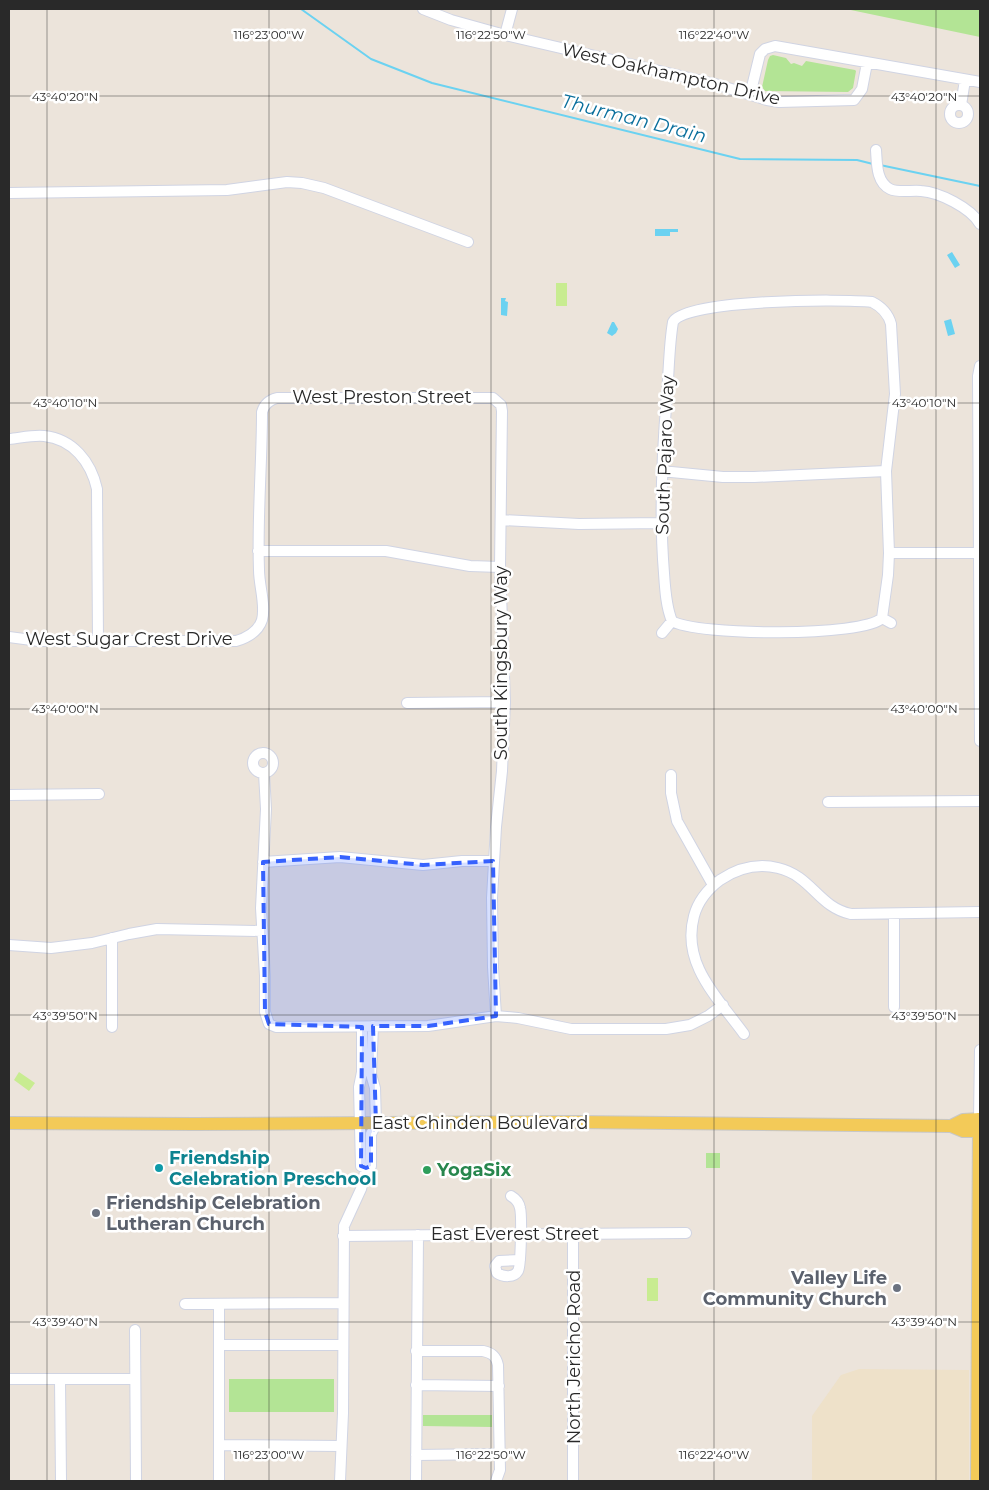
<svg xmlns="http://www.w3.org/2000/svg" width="989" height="1490" viewBox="0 0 989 1490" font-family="Montserrat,sans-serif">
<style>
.education{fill:#eee1c9}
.green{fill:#b3e495}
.pitch{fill:#c8ec91}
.water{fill:#6bd2f1}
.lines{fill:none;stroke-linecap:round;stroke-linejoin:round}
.stream{stroke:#6bd2f1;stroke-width:2}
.minor-casing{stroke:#d0d4e3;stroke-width:12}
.major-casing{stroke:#c7c7c7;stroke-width:14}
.minor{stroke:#fff;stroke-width:10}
.major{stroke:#f3ca58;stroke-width:12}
.marked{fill:#3662fe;fill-opacity:0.2;stroke:#3662fe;stroke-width:4;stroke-dasharray:10 6;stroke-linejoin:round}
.ticks{fill:none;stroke:#292929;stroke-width:1;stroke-opacity:0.45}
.culture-dot{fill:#0f9aa8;stroke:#fff;stroke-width:2}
.leisure-dot{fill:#2e9e5b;stroke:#fff;stroke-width:2}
.worship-dot{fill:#6b7280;stroke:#fff;stroke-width:2}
.labels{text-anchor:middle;stroke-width:5;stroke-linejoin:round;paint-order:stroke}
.street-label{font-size:18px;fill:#292929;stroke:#fff}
.culture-label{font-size:18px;font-weight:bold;fill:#0d838f;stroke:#fff;text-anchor:start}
.leisure-label{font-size:18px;font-weight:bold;fill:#27864d;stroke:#fff;text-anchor:start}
.worship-label{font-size:18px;font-weight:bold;fill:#5b616d;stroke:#fff;text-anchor:start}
.water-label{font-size:19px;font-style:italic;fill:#0a6f9c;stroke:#fff}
.ticks-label{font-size:12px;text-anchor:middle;fill:#292929;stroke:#fff;stroke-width:5;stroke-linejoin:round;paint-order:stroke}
</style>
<rect width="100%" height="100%" fill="#ece4db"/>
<path class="education" d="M 859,1369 L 969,1370 L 969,1481 L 812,1481 L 812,1416 L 841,1375 Z"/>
<path class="green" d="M 846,9 L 980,9 L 980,37 Z
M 773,55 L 786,58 L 791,64 L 794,63 L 802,66 L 806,61 L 855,70 L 856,71 L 853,88 L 848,92 L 765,91 L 762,87 L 768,60 L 770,56 Z
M 706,1153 L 720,1153 L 720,1168 L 706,1168 Z
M 229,1379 L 334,1379 L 334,1412 L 229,1412 Z
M 423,1415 L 492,1415 L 492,1427 L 423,1426 Z"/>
<path class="pitch" d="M 556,283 L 567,283 L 567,306 L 556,306 Z
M 19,1072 L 35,1083 L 29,1091 L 14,1080 Z
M 647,1278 L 658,1278 L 658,1301 L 647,1301 Z"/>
<path class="water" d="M 655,229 L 678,229 L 678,232 L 670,232 L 670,236 L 655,236 Z
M 952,252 L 960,265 L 955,268 L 947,255 Z
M 501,298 L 506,298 L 505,301 L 508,302 L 507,316 L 501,315 Z
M 951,319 L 955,334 L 948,336 L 944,321 Z
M 612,322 L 614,322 L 618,329 L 616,333 L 612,336 L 607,333 Z"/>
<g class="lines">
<path class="stream" d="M 301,9 L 371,59 L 432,83 L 740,159 L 857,160 L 873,164
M 880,165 L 980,186"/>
<defs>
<path id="minor" d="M 423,9 L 451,20 L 505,35 L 715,84 L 767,100 L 779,102 L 854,100 L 862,89 L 867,63
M 505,35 L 512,9
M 750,95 L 760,54 L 765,49 L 775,46 L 980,82
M950 114a9 9 0 1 1 18 0a9 9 0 1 1-18 0Z
M 961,105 L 965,80
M 876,150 C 877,163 876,182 890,189 C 898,193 912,190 921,191 C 939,192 971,208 980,224
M 9,193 L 227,190 L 287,182 L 302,183 L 324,188 L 468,242
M 980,366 L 978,376 L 980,741
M 9,439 C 20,438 32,435 44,436 C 73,439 91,462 97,489 L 98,641
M 661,471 L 723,477 L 754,477 L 886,471
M 501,520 L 579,524 L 661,523
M 258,551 L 386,551 L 470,566 L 500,567
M 889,553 L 978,553
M 672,621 C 666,607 665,588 664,573 C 659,513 662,454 667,394 C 669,371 669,345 673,322 C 685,299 843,299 872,302 C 882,307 888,313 891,324 L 895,394 L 886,471 L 889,553 L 888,575 L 882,618
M 662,633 L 672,621 C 696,636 864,637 882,618 L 891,623
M 9,637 L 39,641 L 236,641 C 246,638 258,632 262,620 C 266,605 259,586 259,570 C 257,518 262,465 262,412 C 264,405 269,400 277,398 L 493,398 L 501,405 L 502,411 L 500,567 L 505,702 L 502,771 L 496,827 L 492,898 L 493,967 L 496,1016
M 407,703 L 505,702
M253 763a10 10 0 1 1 20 0a10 10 0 1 1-20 0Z
M 264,773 L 266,809 L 261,908 L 265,976 L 265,1012 L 269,1024 L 276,1027 L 428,1026 L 496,1016 L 518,1018 L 571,1029 L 666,1029 L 690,1025 L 708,1016 L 723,1005
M 671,775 L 671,793 L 677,821 L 713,885
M 9,795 L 99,794
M 828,802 L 980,801
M 263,862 L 340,857 L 423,865 L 462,861 L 493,861
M 894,914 L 894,1007
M 112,938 L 112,1027
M 9,945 L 51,948 L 92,943 L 129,934 L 157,929 L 262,931
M 362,1027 L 362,1072 L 359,1087 L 361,1166 L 366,1168 L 371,1166 L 371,1134 L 376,1124 L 375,1088 L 371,1074 L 373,1026
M 744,1034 C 718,998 681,964 694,916 C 698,901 708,889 720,880 C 738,868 757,863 778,868 C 812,876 818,907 851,914 L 980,912
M 979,1119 L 980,1050
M 511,1196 C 516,1199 519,1202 520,1208 C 522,1215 521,1266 518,1271 C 514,1278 503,1277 497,1273 L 495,1266 L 499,1261 L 520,1260
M 343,1236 L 686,1233
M 185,1304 L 342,1303
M 219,1304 L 219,1481
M 135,1330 L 136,1481
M 219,1345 L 343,1345
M 416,1351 L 483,1351 C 492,1353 496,1356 498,1365 L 500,1470 L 496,1481
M 9,1379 L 135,1379
M 60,1379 L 61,1481
M 416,1385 L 499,1386
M 219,1445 L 341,1446
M 416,1455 L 499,1454
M 340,1481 L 343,1413 L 344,1226 L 361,1189 L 366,1168
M 416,1481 L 418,1235
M 573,1481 L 573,1234"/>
<path id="major" d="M 9,1123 L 194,1124 L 575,1122 L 951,1126 L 963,1131 L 980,1131
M 951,1126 L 963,1120 L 980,1119
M 977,1481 L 979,1119"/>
</defs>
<use href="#minor" class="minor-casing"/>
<use href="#major" class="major-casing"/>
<use href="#minor" class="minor"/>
<use href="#major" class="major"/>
</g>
<path class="marked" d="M 340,857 L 423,865 L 493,861 L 496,1016 L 428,1026 L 373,1026 L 376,1124 L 371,1134 L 371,1166 L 366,1168 L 361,1166 L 362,1027 L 269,1024 L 265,1012 L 263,862 Z"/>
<path class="ticks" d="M 47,9 L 47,1481M 269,9 L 269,1481M 491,9 L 491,1481M 714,9 L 714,1481M 936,9 L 936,1481M 9,96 L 980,96M 9,403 L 980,403M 9,709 L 980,709M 9,1015 L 980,1015M 9,1322 L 980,1322"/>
<circle class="culture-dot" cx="159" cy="1168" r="5"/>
<circle class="leisure-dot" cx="427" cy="1170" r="5"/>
<g class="worship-dot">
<circle cx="96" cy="1213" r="5"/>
<circle cx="897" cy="1288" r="5"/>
</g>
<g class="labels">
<g class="street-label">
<text transform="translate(671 74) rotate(13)" y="6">West Oakhampton Drive</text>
<text x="382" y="403">West Preston Street</text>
<text transform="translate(665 455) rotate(-88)" y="6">South Pajaro Way</text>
<text x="129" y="645">West Sugar Crest Drive</text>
<text transform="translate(501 663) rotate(-90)" y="6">South Kingsbury Way</text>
<text x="480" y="1129">East Chinden Boulevard</text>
<text x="515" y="1240">East Everest Street</text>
<text transform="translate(574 1357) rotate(-90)" y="6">North Jericho Road</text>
</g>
<g class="culture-label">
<text x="169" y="1164">Friendship<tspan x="169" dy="21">Celebration Preschool</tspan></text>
</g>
<g class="leisure-label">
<text x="437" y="1176">YogaSix</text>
</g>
<g class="worship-label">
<text x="106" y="1209">Friendship Celebration<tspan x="106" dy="21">Lutheran Church</tspan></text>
<text x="887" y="1284" text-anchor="end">Valley Life<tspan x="887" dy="21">Community Church</tspan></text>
</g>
<g class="water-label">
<text transform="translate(634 118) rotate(14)" y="7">Thurman Drain</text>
</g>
</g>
<g class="ticks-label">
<text x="269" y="39">116°23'00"W</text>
<text x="491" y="39">116°22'50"W</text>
<text x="714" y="39">116°22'40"W</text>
<text x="65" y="101">43°40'20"N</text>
<text x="924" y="101">43°40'20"N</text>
<text x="65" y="407">43°40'10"N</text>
<text x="924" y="407">43°40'10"N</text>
<text x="65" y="713">43°40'00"N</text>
<text x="924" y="713">43°40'00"N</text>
<text x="65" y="1020">43°39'50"N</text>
<text x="924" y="1020">43°39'50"N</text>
<text x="65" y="1326">43°39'40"N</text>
<text x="924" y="1326">43°39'40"N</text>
<text x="269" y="1459">116°23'00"W</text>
<text x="491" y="1459">116°22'50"W</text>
<text x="714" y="1459">116°22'40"W</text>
</g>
<rect width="989" height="1490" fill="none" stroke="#292929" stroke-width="20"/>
</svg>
